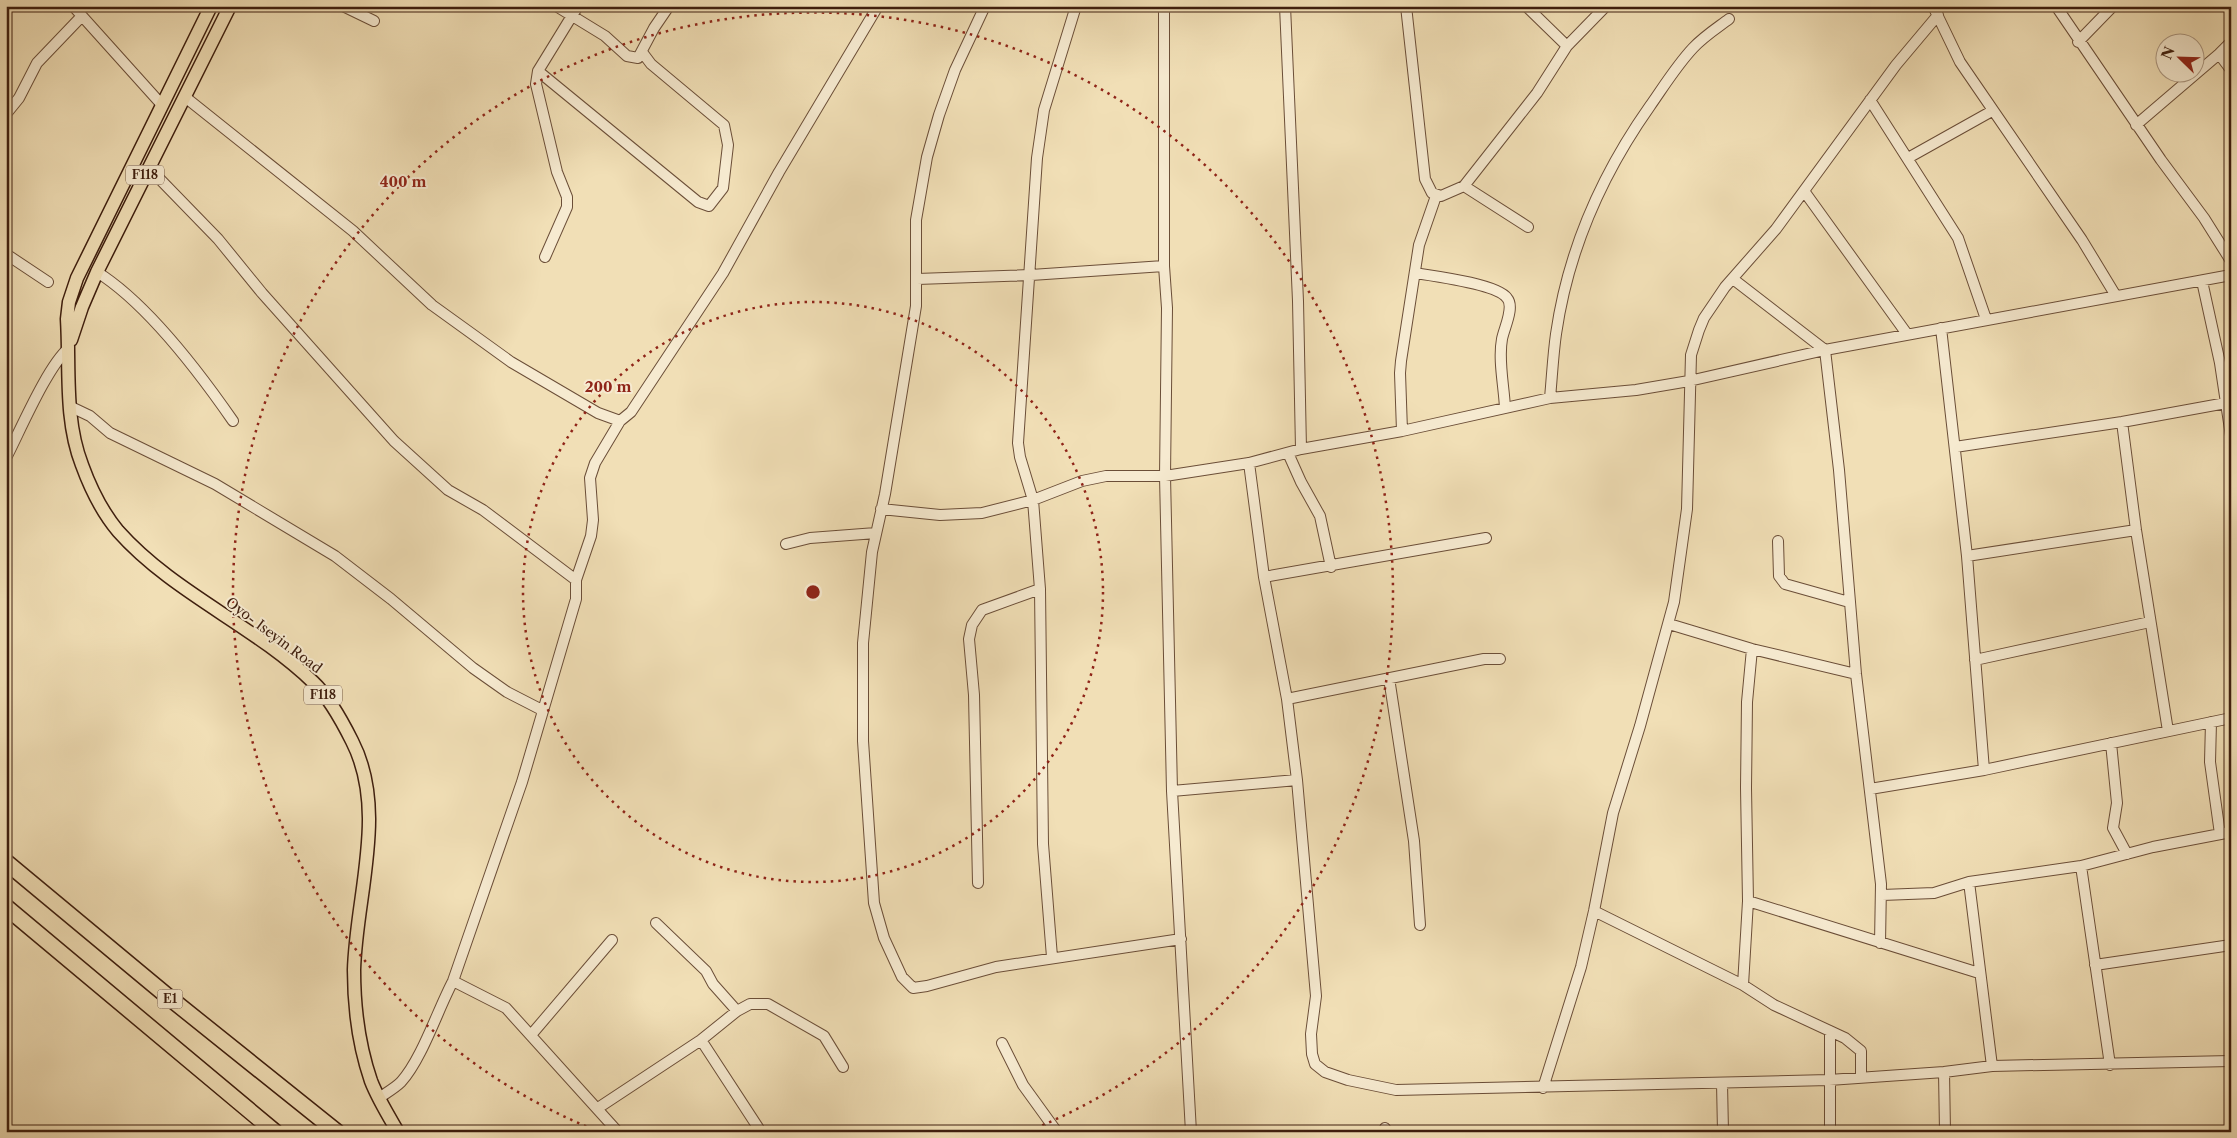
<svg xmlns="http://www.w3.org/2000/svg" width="2237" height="1138" viewBox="0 0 2237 1138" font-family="'Libre Caslon Text',serif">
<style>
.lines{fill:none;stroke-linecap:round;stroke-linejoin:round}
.minor-casing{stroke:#6b4e38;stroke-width:12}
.major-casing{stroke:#3e1e0e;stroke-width:15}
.highway-casing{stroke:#3e1e0e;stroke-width:18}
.minor{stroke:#f6ead0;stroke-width:10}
.major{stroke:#f1dfb6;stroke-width:12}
.highway{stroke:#f1dfb6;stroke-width:15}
.ring{fill:none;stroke:#8f2418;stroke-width:2.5;stroke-dasharray:2.5 5}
.labels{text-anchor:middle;stroke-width:4;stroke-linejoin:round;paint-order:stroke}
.shield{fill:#f6ead0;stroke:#755b48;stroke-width:1}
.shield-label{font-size:12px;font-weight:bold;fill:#3e1e0e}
.street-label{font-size:14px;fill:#3e1e0e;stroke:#f6ead0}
.centre{fill:#8f2418;stroke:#f6ead0;stroke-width:2.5}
.ring-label{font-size:15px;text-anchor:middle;font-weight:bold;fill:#8f2418;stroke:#f6ead0;stroke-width:4;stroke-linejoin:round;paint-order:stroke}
</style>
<rect width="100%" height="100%" fill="#f1dfb6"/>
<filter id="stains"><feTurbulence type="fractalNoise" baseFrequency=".004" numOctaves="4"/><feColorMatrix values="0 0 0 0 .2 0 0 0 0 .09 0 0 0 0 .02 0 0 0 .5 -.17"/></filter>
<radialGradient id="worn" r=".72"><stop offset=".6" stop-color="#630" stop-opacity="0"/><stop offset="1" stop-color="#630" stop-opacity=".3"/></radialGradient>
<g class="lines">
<defs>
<path id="minor" d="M 73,6 L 162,105
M 343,6 L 374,21
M 556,6 L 605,36 L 627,56 L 638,58 L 654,28 L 669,6
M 985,6 L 955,70 L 939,115 L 927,157 L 916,220 L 916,306 L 885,494 L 872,552 L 863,643 L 863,741 L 874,903 L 884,938 L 902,977 L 913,988 L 927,986 L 996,967 L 1181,939
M 1164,6 L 1164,266 L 1167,308 L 1165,476 L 1172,791 L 1191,1132
M 1285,6 L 1298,301 L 1301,449
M 1406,6 L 1425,179 L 1432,193 L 1441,196 L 1464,186 L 1537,93 L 1567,46 L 1606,6
M 1526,6 L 1567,46
M 1933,6 L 1960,62 L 2082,240 L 2116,296
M 2056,6 L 2161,160 L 2204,218 L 2231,261
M 2078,42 L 2113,6
M 2219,54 L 2231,70
M 538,71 L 698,202 L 709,206 L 723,188 L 728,145 L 724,125 L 651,64 L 642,52
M 185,97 L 353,231 L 432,305 L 511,362 L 598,413 L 620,421 L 631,412 L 723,273 L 779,172 L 878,6
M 1870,100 L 1958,238 L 1986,319
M 6,114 L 19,98 L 37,63 L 81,17
M 2136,125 L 2219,54 L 2231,42
M 1908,158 L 1992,111
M 149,168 L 218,239 L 262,293 L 394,441 L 448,490 L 483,510 L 576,580
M 1464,186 L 1528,227
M 1804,191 L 1907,334
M 6,254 L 48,282
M 545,257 L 567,207 L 567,197 L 557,172 L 536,84 L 538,71 L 578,6
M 97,272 C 148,304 199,372 233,421
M 1415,273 C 1434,276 1497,284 1507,298 C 1515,307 1504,328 1502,339 C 1498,360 1504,386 1505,408
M 917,279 L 1031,275 L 1164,266
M 1733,279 L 1825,350 L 1839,470 L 1856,674 L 1881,884 L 1880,943
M 2202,281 L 2220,363 L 2231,436
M 1941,328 L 1967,556 L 1984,770
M 1550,398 C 1552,377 1553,355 1556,334 C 1568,251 1602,174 1650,106 C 1664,86 1677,65 1693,48 C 1703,37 1717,28 1729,19
M 69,406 L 90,416 L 110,433 L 215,484 L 335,556 L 391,599 L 473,668 L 507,692 L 542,710
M 2122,422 L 2136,530 L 2168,731
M 1402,431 L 1400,373 L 1401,361 L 1419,245 L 1436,196
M 1955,447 L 2122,422 L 2226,403
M 1288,453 L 1301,482 L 1320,516 L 1331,567
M 6,458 C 20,431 48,365 69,348
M 1249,463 L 1264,577 L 1287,699 L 1297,780 L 1316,996 L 1311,1034 L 1312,1054 L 1315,1064 L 1325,1072 L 1348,1080 L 1396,1090 L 1829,1080 L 1944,1072 L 1992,1066 L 2231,1061
M 881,509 L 940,515 L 982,513 L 1033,500 L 1082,481 L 1106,476 L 1165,476 L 1249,463 L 1301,449 L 1402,431 L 1550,398 L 1636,390 L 1689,381 L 1825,350 L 2231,275
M 1778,541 L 1779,576 L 1785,584 L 1849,602
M 786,544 L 810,538 L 876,533
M 1967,556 L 2136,530
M 1264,577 L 1486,538
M 1669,624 L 1752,649 L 1856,674
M 1975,660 L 2150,622
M 1389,678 L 1414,841 L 1420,925
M 1287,699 L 1484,659 L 1500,659
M 2211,722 L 2210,762 L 2220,834
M 2111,743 L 2117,803 L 2113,828 L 2127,854
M 1870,789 L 1984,770 L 2231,718
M 1172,791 L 1297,780
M 2081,866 L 2110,1065
M 1969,882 L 1992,1066
M 978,883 L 974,695 L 969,639 L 972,625 L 982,610 L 1040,589
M 1882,895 L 1934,893 L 1969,882 L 2081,866 L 2153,847 L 2231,832
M 1748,901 L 1979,973
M 1594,911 L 1743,985 L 1774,1005 L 1845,1038 L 1861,1051 L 1861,1077
M 656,923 L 706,971 L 713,984 L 737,1011
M 1052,957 L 1043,844 L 1040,589 L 1033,500 L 1020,457 L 1018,443 L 1037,158 L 1044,110 L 1076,6
M 2095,965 L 2231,945
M 453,981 L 506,1008 L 618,1132
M 1743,985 L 1748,901 L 1746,788 L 1747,702 L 1752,649
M 531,1035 L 612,940
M 701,1040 L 761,1132
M 1002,1043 L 1023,1085 L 1057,1132
M 1944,1072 L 1945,1132
M 1722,1083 L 1723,1132
M 1543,1088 L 1581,967 L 1594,911 L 1613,813 L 1640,726 L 1674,602 L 1687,509 L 1691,355 L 1699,330 L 1704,318 L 1725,287 L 1776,229 L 1896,65 L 1938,15
M 379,1098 C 386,1093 395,1088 401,1082 C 422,1059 438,1009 453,981 L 522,782 L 576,599 L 576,580 L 591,536 L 593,520 L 590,478 L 595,463 L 620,421
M 598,1108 L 701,1040 L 737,1011 L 750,1004 L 768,1004 L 824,1036 L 843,1067
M 1384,1132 L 1385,1128
M 1830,1132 L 1830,1031"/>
<path id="major" d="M 211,6 L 77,278 L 69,302 L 67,319 C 70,367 64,419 82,465 C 90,487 103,513 118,531 C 173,593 254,625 313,682 C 329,697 342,721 352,741 C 388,811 356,895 354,970 C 354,1007 359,1046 371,1081 C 378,1099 388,1115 398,1132
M 71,340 L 82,307 L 97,272 L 230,6"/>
<path id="highway" d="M 6,862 L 166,995 L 337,1132
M 6,907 L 275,1132"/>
</defs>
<use href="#minor" class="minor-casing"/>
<use href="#major" class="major-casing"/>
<use href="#highway" class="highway-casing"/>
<use href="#minor" class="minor"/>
<use href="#major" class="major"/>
<use href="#highway" class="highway"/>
</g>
<g class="ring">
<circle cx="813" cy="592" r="290"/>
<path d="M600 1132A580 580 0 1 1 1026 1132"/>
</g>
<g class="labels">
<g class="shield">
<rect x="126" y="165.5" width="38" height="19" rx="4"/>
<rect x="304" y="685.5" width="38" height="19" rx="4"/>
<rect x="157.5" y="989.5" width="25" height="19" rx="4"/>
</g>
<g class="shield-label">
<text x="145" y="179">F118</text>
<text x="323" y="699">F118</text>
<text x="170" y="1003">E1</text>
</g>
<g class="street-label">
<text transform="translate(274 635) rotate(37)" y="5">Oyo- Iseyin Road</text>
</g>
</g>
<circle cx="813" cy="592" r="8" class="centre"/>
<g class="ring-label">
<text x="403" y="187">400 m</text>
<text x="608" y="392">200 m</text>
</g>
<rect width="2237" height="1138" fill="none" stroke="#f1dfb6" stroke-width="25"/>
<rect x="8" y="8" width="2222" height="1123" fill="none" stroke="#3e1e0e" stroke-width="2.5"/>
<rect x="12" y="12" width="2212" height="1113" fill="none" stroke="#3e1e0e"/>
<g transform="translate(2180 58) rotate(293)"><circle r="24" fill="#f6ead0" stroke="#ac9882"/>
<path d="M0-4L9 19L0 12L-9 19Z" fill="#8f2418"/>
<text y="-8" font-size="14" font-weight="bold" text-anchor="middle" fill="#3e1e0e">N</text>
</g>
<rect width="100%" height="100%" filter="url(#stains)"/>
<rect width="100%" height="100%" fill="url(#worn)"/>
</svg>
